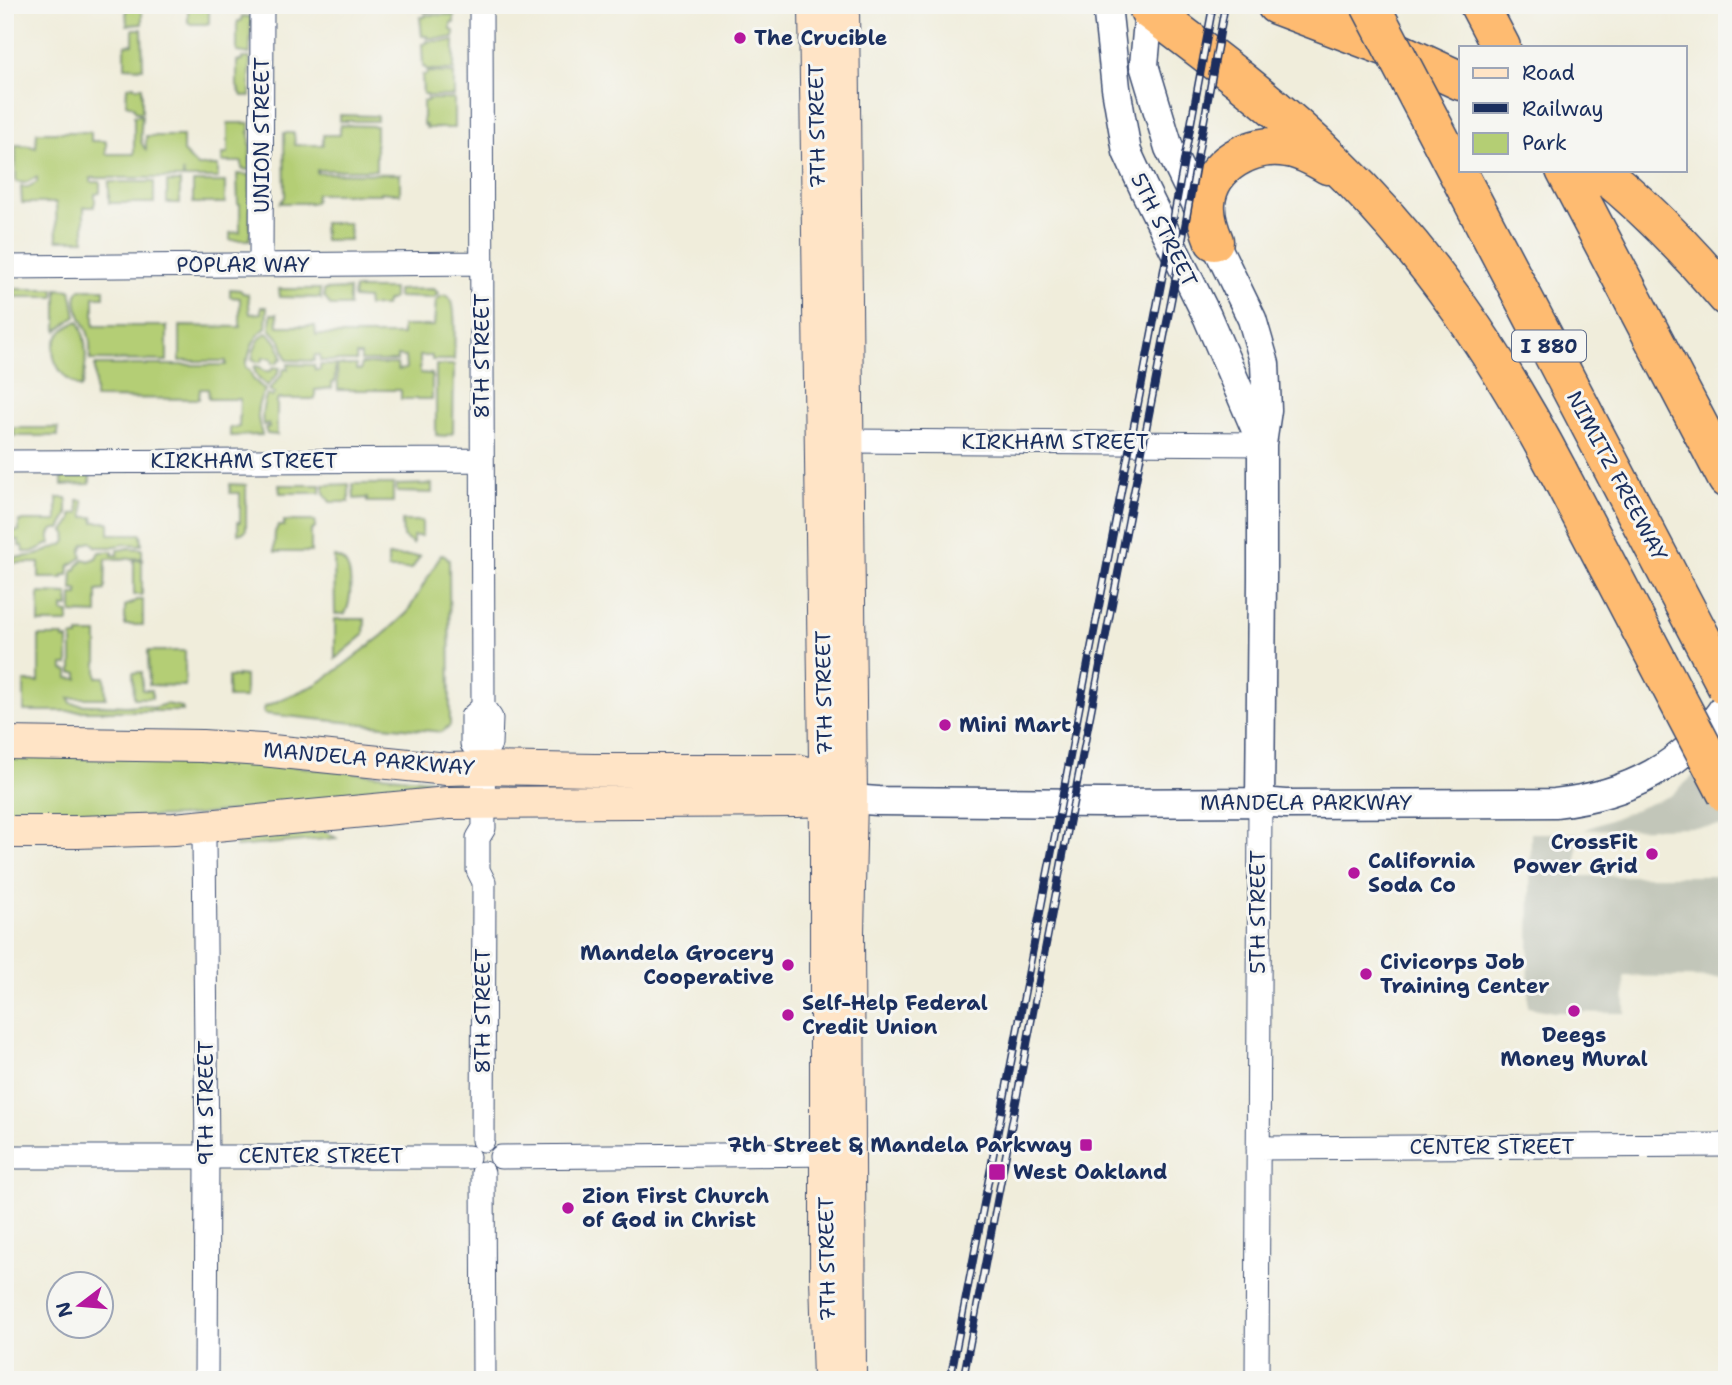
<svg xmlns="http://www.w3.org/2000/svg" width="1732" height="1385" viewBox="0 0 1732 1385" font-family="'Shantell Sans',sans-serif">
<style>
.industrial{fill:#c2c6b9}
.green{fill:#b4ce74;stroke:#687e69;stroke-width:2}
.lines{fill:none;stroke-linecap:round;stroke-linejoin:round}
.minor-casing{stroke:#3b4c71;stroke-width:25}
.tertiary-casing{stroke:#3b4c71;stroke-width:31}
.secondary-casing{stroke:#3b4c71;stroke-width:34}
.motorway-casing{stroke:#3b4c71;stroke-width:41}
.minor{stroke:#fff;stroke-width:23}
.tertiary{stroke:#fff;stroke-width:28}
.secondary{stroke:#ffe4c6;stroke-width:32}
.motorway{stroke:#febb71;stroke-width:38}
.rail-casing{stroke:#1b2f5e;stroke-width:8}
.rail{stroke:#f6f6f2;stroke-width:5;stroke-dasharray:16;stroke-linecap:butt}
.motorway-bridge-casing{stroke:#3b4c71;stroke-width:41;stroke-linecap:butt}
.motorway-bridge{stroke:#febb71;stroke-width:38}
.poi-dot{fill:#b5179e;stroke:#f6f6f2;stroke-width:2.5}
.labels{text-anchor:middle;stroke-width:6;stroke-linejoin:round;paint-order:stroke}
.shield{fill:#f6f6f2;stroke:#5d6b8a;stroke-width:2}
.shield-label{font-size:19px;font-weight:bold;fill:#1b2f5e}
.poi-label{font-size:21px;font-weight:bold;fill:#1b2f5e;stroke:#f6f6f2;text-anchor:start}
.street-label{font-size:21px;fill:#1b2f5e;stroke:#f6f6f2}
</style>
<rect width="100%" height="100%" fill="#f6f6f2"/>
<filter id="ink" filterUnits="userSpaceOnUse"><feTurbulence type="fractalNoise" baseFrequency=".0143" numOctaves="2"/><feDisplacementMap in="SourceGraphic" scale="14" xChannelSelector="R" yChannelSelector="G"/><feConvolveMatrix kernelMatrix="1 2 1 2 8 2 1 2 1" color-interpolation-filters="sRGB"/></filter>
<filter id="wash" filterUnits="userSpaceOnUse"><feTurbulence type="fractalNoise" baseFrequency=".00686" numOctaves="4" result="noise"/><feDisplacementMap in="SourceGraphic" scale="28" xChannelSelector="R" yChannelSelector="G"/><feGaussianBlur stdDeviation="1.57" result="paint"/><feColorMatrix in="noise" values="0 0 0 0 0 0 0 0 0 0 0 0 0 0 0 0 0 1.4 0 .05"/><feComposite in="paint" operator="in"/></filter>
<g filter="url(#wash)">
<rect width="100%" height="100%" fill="#f0eddb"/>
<path class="industrial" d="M 1727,745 L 1727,826 L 1584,830 L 1672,795 Z
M 1531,833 L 1577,833 L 1577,876 L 1727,876 L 1727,978 L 1624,976 L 1625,1013 L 1554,1012 L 1528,1007 Z"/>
<path class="green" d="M 142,5 L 142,24 L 127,25 L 126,10 L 128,6 Z
M 188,5 L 204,5 L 209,7 L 209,23 L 206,24 L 191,24 L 188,22 Z
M 420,5 L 454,5 L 454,12 L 425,12 L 425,10 L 420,10 Z
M 425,15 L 454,15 L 454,23 L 451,23 L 451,30 L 454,31 L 454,38 L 427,38 L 427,36 L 422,36 L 420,17 L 425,17 Z
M 242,16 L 251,17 L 250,54 L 237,52 L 237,25 L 238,21 L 241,21 Z
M 133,29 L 142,29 L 143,68 L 125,67 L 125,45 L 133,44 Z
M 427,41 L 454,41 L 454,70 L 427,70 L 426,68 L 423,67 L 422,44 L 427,43 Z
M 242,58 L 250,58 L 250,96 L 242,96 L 237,86 L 237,61 L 242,61 Z
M 427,72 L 454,73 L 454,96 L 427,96 L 427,94 L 423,94 L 422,75 L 426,75 Z
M 134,86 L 134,87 L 142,87 L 142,112 L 136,112 L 133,106 L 126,104 L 127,87 Z
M 427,99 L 454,99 L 454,128 L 426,128 L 426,125 L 423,125 L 423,101 L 427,101 Z
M 142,115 C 142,127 137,140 146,150 L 146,136 L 183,136 L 183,152 L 197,166 L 218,166 L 218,178 L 184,178 L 183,172 L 183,178 L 91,178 L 91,182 L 100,182 L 100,193 L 95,194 L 95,203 L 94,204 L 94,207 L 84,207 L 84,240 L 57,240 L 56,203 L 22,203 L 21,187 L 28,187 L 37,182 L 37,177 L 25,183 L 16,182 L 16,145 L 30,146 L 36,148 L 37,132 L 91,132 L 91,141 L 106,141 L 106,154 L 134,154 L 134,116 Z
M 340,115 L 377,116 L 377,121 L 340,121 Z
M 228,123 L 250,123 L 250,132 L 248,132 L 250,133 L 250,170 L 242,169 L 242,162 L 222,162 L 223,154 L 228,154 Z
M 340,125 L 376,126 L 376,170 L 317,170 L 317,173 L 400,174 L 400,194 L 380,192 L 380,194 L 316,194 L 315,203 L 280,203 L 285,197 L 284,133 L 294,133 L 295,145 L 323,145 L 323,135 L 340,135 Z
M 237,174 L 250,175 L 250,240 L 230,240 L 230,233 L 240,232 L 240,204 L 238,204 Z
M 109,182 L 154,182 L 154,203 L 109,203 Z
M 167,182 L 180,182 L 180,203 L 167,203 Z
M 193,182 L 225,182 L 225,203 L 193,203 Z
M 323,223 L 349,223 L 350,240 L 324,240 Z
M 14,289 L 54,289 L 54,297 L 14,297 Z
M 57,289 L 71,290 L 76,316 L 57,331 Z
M 80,289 L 104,289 L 104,297 L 94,297 L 94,326 L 167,326 L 167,361 L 90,360 C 90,353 91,344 89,337 C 86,323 69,303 80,289 Z
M 230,289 L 240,290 L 243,293 L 248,294 L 250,314 L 261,313 L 261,307 L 267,307 L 266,328 C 255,336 250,347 248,360 L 246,360 L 246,369 L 249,369 L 253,379 L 265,390 C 254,408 257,417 262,435 L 230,436 L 230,428 L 239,427 L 240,399 L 209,399 L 208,389 L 200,389 L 199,399 L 95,398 L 95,365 L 226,365 L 226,361 L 180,361 L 180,326 L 240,327 L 240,298 L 230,297 Z
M 279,289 L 320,289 L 321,299 L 320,298 L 280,297 Z
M 349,289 L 349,306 L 331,306 L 324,297 L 324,290 Z
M 354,289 L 393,289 L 393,298 L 386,302 L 385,306 L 368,306 L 367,299 L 353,298 Z
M 434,289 L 438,293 L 434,298 L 397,297 L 397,290 Z
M 441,296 C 447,296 447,294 451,300 C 457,308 454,348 454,360 L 432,360 L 432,356 L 420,356 L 420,373 L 432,374 L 432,399 L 401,399 L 401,391 L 400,390 L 338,390 L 337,365 L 335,366 L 335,382 L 332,383 L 332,388 L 315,390 L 315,399 L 279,399 L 277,401 L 277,435 L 267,434 L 265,428 L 269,427 L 268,424 L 263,425 C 261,413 263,405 267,394 L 272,397 L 275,393 L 269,390 L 281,376 L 284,369 L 288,369 L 288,364 L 314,365 L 315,370 L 320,370 L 320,365 L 356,365 L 356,370 L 361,370 L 361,364 L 397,364 L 398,370 L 406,369 L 405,357 L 397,356 L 397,361 L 361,361 L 361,355 L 356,355 L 356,361 L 320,361 L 320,355 L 315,355 L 314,361 L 287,360 L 281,341 L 270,329 L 271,314 L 277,314 L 278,326 L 315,326 L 316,335 L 402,335 L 402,326 L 434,326 L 436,301 Z
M 79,321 C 88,343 87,363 82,386 L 80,388 C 60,377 42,352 62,332 C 65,328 71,325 76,322 Z
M 266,333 C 276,337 281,349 282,359 L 278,360 L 278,363 L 273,363 L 271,358 L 263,358 L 261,362 L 256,362 L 255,360 L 252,360 C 253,350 258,338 266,333 Z
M 436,365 L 454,365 L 453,433 L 445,436 L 436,435 Z
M 255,366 L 260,367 L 264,371 L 271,371 L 273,367 L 280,368 L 277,375 L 267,386 L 258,378 L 254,369 Z
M 14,428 L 58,428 L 58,436 L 14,436 Z
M 62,472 L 90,472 L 90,484 L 62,485 Z
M 230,484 L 246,485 L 246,528 L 245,532 L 238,534 L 238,522 L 240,522 L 240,493 L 230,493 Z
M 349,484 L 349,502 L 330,502 L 324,493 L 324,485 Z
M 353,484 L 393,484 L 393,502 L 367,502 L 367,498 L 354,499 Z
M 432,484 L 432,493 L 397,492 L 396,485 Z
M 279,485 L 320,485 L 320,493 L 280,493 Z
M 57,498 L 67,498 L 67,513 L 68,514 L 60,529 C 51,527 48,535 51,543 L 32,552 L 24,552 L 22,546 L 19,546 L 19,540 L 14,540 L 14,546 L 5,546 L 5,531 L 19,531 L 19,521 L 57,521 Z
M 78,500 L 83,500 L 84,517 L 93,517 L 94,522 L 109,522 L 109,534 L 141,534 L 142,545 L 125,544 L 111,547 L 97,547 L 91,542 L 84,544 L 81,551 L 82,557 L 69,566 L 68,575 L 63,575 L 63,578 L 39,578 L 39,563 L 10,563 L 10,576 L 5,575 L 5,559 L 37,555 L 64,544 C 67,540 68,534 64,531 L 72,520 L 72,514 L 79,513 Z
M 284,521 L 315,521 L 315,528 L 311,531 L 311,552 L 275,552 L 274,550 L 275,532 L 278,526 L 284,526 Z
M 402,521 L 422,521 L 422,536 L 413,536 L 413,544 L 403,537 Z
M 129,548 L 142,549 L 142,558 L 106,559 L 105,590 L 97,591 L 97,614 L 72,613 L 72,595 L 78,595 L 78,590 L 72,590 L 73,570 L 76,570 L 77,566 L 84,559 L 89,561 L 96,558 L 99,552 L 113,551 L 112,555 L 118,555 L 118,550 Z
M 441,555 L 446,556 L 449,560 L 450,725 L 442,732 L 266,714 L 264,713 L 264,707 L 315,685 L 332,674 L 383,635 L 407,613 Z
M 388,556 L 420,556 L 412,569 L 388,569 Z
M 334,557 C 338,558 342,560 344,562 C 354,572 351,603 345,614 L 335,614 Z
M 134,560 L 142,560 L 142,595 L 134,595 Z
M 39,593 L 68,594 L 69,607 L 63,607 L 63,612 L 69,613 L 68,623 L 39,623 Z
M 136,600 L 143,600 L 143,625 L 125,625 L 125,606 L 133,603 Z
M 335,619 L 365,619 L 364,635 L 335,659 Z
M 78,634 L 97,634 L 97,677 L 105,677 L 106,698 L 69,698 L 71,703 C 89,707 106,704 124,706 C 136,707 139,701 152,708 L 166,704 L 182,707 L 183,711 L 24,711 L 24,682 L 39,682 L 39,636 L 63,636 L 63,639 L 68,639 L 68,665 L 63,665 L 63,670 L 68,671 L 68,678 L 78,679 L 78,673 L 72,673 L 72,637 L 78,637 Z
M 148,651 L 185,651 L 185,686 L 149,685 Z
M 142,672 L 142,690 L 152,690 L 152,698 L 134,698 L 133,673 Z
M 237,675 L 245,676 L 245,698 L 228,698 L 228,677 L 237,677 Z
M 5,755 L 202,757 L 459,783 L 461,787 L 188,816 L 5,820 Z
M 324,831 L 336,838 L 236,847 L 235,840 Z"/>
</g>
<g filter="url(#ink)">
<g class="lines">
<defs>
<path id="minor" d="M 481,5 L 483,707 L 491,718 L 490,744 L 483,756 L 484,828 L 478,838 L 478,870 L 484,882 L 483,1140
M 261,265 L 262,5
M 5,267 L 481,263
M 847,441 L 1262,444
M 5,462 L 482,460
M 483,707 L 472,717 L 472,744 L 483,756
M 203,826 L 204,839 L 207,1156 L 206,1380
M 1258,1148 L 1727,1145
M 5,1157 L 468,1157
M 501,1157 L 839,1154
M 483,1173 L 484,1380
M 1257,1380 L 1260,802"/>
<path id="tertiary" d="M 1107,5 L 1116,88 L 1127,152 L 1144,189 L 1207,316 L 1262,444
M 1149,10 L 1144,65 L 1169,148 L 1252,319 L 1265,364 L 1267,410 L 1262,444 L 1262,578 L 1260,802
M 851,799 L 878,801 L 1104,803 L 1260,802 L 1286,804 L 1555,803 C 1628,795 1685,766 1727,703"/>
<path id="secondary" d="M 815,5 L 826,836 L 826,1277 L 829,1380
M 843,5 L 851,799 L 848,933 L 850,1376
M 5,743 L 202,746 L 262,750 L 447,769 L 483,768 L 594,770 L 796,770 L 811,774 L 840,792
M 5,832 L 77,832 L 174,829 L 448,803 L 796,801 L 846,799"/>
<path id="motorway" d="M 1276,5 L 1387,47 L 1461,81
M 1479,5 L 1501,47
M 1149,10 C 1213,58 1277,106 1334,162 C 1427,251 1498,357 1558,471
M 1565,170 L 1727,479
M 1599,170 C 1646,207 1688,251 1727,297
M 1214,241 C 1209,229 1205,216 1206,203 C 1209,165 1252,141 1288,148 C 1302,150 1316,158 1328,165"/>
</defs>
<use href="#minor" class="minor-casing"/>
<use href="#tertiary" class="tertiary-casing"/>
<use href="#secondary" class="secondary-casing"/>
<use href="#motorway" class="motorway-casing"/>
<use href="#minor" class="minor"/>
<use href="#tertiary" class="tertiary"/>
<use href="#secondary" class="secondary"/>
<use href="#motorway" class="motorway"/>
<defs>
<path id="rail" d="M 950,1380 L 1163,274 L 1213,5
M 963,1380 L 1064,850 L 1176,276 L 1225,5"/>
</defs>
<use href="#rail" class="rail-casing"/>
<use href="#rail" class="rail"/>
<defs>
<path id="motorway-bridge" d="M 1370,5 L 1727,687
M 1558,471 L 1727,794"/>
</defs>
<use href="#motorway-bridge" class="motorway-bridge-casing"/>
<use href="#motorway-bridge" class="motorway-bridge"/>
</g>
</g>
<g class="poi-dot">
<circle cx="740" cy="38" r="7"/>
<circle cx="945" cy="725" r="7"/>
<circle cx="1652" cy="854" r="7"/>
<circle cx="1354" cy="873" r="7"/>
<circle cx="788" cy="965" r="7"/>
<circle cx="1366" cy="974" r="7"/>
<circle cx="1574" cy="1011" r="7"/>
<circle cx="788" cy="1015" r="7"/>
<rect x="1079" y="1138" width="14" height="14" rx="3.5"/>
<rect x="988" y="1163" width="18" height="18" rx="3.5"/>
<circle cx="568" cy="1208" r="7"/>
</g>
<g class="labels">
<rect class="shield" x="1512" y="330.5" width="74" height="31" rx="5"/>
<g class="shield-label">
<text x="1549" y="353">I 880</text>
</g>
<g class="poi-label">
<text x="754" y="45">The Crucible</text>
<text x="959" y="732">Mini Mart</text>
<text x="1638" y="849" text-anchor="end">CrossFit<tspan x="1638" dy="24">Power Grid</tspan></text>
<text x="1368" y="868">California<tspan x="1368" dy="24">Soda Co</tspan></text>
<text x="774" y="960" text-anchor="end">Mandela Grocery<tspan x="774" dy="24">Cooperative</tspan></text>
<text x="1380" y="969">Civicorps Job<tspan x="1380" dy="24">Training Center</tspan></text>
<text x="802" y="1010">Self-Help Federal<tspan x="802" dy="24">Credit Union</tspan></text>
<text x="1574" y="1042" text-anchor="middle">Deegs<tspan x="1574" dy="24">Money Mural</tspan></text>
<text x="1072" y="1152" text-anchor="end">7th Street &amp; Mandela Parkway</text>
<text x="1013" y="1179">West Oakland</text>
<text x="582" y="1203">Zion First Church<tspan x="582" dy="24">of God in Christ</tspan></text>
</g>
<g class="street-label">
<text transform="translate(817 126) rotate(-91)" y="7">7TH STREET</text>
<text transform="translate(262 135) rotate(-90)" y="7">UNION STREET</text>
<text transform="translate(1164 230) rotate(64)" y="7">5TH STREET</text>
<text x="243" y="272">POPLAR WAY</text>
<text transform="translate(482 356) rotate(-90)" y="7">8TH STREET</text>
<text x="1055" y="449">KIRKHAM STREET</text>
<text x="244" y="468">KIRKHAM STREET</text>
<text transform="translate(1617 476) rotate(62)" y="7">NIMITZ FREEWAY</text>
<text transform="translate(824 693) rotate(-91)" y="7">7TH STREET</text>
<text transform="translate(369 759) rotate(5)" y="7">MANDELA PARKWAY</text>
<text x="1306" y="810">MANDELA PARKWAY</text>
<text transform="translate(1258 912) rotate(-90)" y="7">5TH STREET</text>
<text transform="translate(483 1011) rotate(-90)" y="7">8TH STREET</text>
<text transform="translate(206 1103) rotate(-90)" y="7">9TH STREET</text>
<text x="1492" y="1154">CENTER STREET</text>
<text x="321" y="1163">CENTER STREET</text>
<text transform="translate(827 1259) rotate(-91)" y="7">7TH STREET</text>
</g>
</g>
<rect width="1732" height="1385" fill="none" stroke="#f6f6f2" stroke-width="28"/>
<rect x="1459" y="46" width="228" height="126" fill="#f6f6f2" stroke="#9ea6b7" stroke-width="2"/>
<rect x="1473" y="68" width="35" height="10" fill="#ffe4c6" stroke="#9ea6b7" stroke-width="2"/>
<text x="1522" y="80" font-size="21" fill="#1b2f5e">Road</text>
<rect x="1473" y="103" width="35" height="10" fill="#1b2f5e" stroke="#9ea6b7" stroke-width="2"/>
<text x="1522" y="116" font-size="21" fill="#1b2f5e">Railway</text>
<rect x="1473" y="133" width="35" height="21" fill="#b4ce74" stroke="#9ea6b7" stroke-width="2"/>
<text x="1522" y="150" font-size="21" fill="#1b2f5e">Park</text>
<g transform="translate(80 1305) rotate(254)"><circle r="33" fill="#f6f6f2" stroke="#9ea6b7" stroke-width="2"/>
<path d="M0-5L12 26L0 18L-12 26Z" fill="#b5179e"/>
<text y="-10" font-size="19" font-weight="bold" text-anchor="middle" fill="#1b2f5e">N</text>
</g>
</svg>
